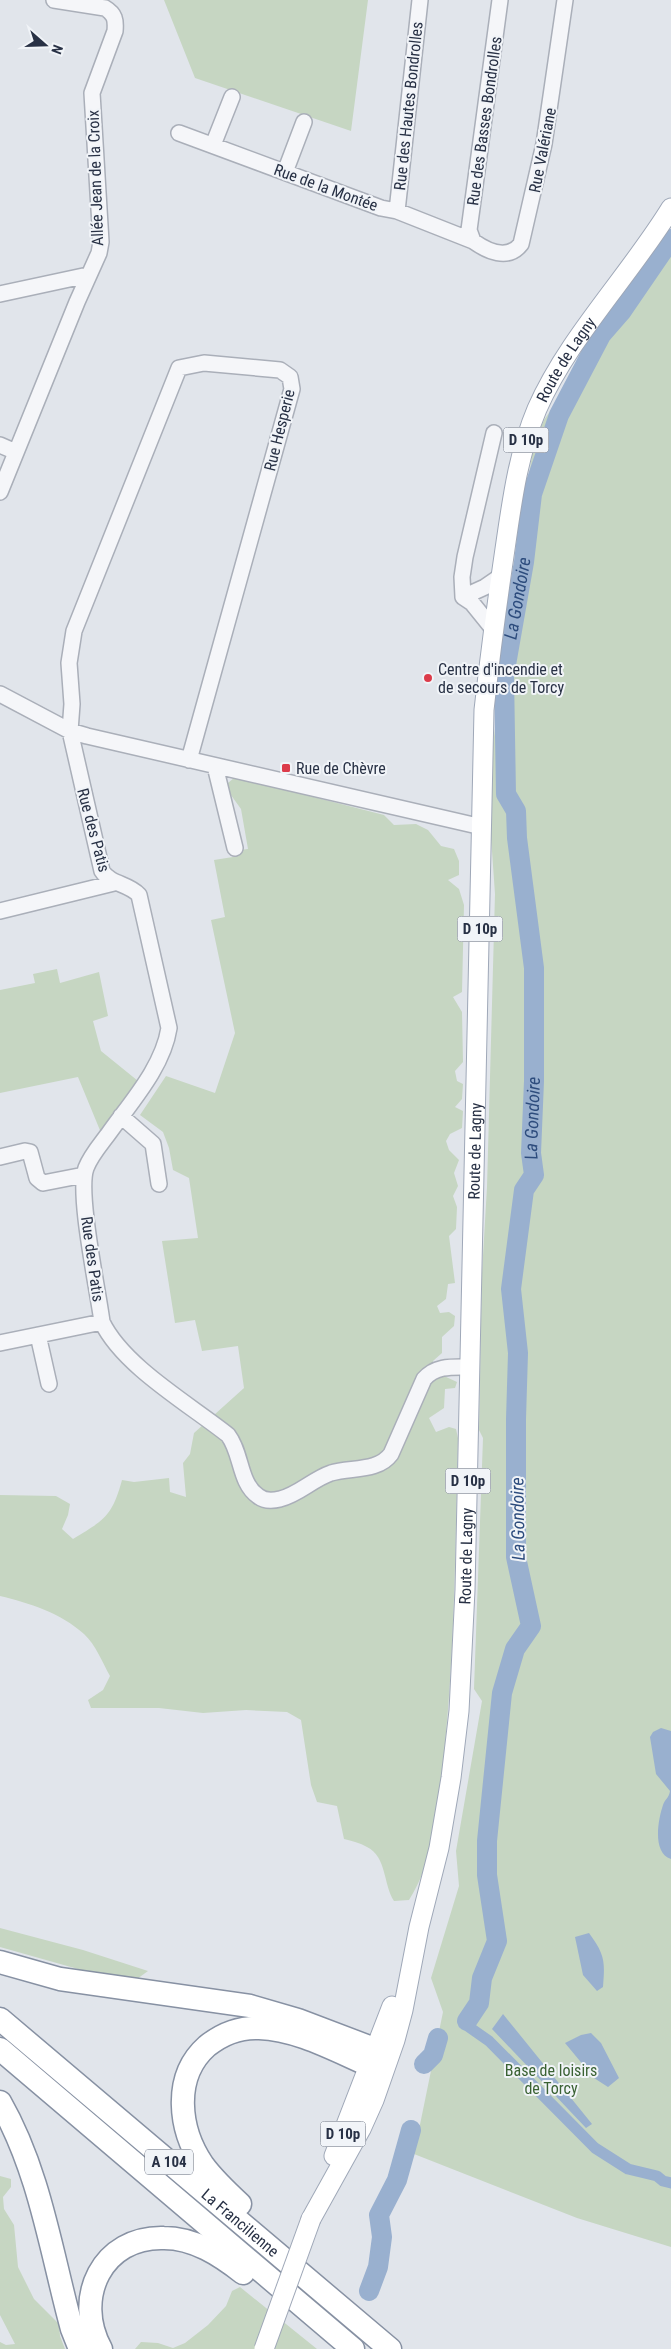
<svg xmlns="http://www.w3.org/2000/svg" width="671" height="2349" viewBox="0 0 671 2349" font-family="'Roboto Condensed',sans-serif">
<style>
.green{fill:#c6d6c2}
.water{fill:#99b0cf}
.lines{fill:none;stroke-linecap:round;stroke-linejoin:round}
.canal{stroke:#99b0cf;stroke-width:11}
.river{stroke:#99b0cf;stroke-width:20}
.minor-casing{stroke:#aaafb9;stroke-width:18}
.major-casing{stroke:#9fa8b8;stroke-width:21}
.highway-casing{stroke:#8791a3;stroke-width:25}
.minor{stroke:#f5f6f9;stroke-width:15}
.major{stroke:#fff;stroke-width:19}
.highway{stroke:#fff;stroke-width:22}
.major-bridge-casing{stroke:#9fa8b8;stroke-width:21;stroke-linecap:butt}
.major-bridge{stroke:#fff;stroke-width:19}
.poi-dot{fill:#dc3b4a;stroke:#f1f4f8;stroke-width:2}
.labels{text-anchor:middle;stroke-width:4;stroke-linejoin:round;paint-order:stroke}
.shield{fill:#f1f4f8;stroke:#646c7b;stroke-width:1}
.shield-label{font-size:15px;font-weight:bold;fill:#283145}
.street-label{font-size:16px;fill:#283145;stroke:#f1f4f8}
.poi-label{font-size:16px;fill:#283145;stroke:#f1f4f8;text-anchor:start}
.park-label{font-size:16px;fill:#3a6233;stroke:#f1f4f8}
.water-label{font-size:18px;font-style:italic;fill:#2d4c7d;stroke:#f1f4f8}
</style>
<rect width="100%" height="100%" fill="#e1e5eb"/>
<path class="green" d="M 164,0 L 368,0 L 351,131 L 195,78 Z
M 671,236 L 671,2247 L 577,2218 L 414,2154 L 443,2012 L 431,1978 L 459,1886 L 456,1851 L 482,1701 L 474,1689 L 483,1438 L 479,1430 L 482,1273 L 487,1187 L 495,894 L 491,837 L 493,745 L 516,557 L 534,443 L 544,420 Z
M 235,777 L 384,815 L 394,825 L 416,824 L 428,830 L 441,846 L 454,849 L 459,861 L 459,875 L 448,880 L 459,889 L 464,905 L 462,992 L 453,997 L 462,1012 L 463,1062 L 455,1071 L 457,1081 L 463,1084 L 462,1099 L 455,1107 L 463,1111 L 462,1128 L 450,1134 L 446,1141 L 449,1150 L 459,1160 L 454,1173 L 458,1186 L 453,1196 L 457,1207 L 456,1229 L 449,1236 L 455,1283 L 448,1284 L 446,1299 L 437,1306 L 440,1313 L 449,1312 L 455,1316 L 454,1326 L 442,1337 L 442,1353 L 433,1361 L 433,1379 L 444,1376 L 457,1382 L 455,1388 L 445,1389 L 444,1408 L 429,1418 L 436,1432 L 449,1427 L 456,1429 L 458,1438 C 455,1549 455,1661 442,1772 C 437,1814 433,1863 409,1900 L 394,1901 C 383,1884 387,1857 367,1847 C 360,1843 352,1841 344,1839 L 337,1806 L 317,1802 L 311,1785 L 301,1720 L 287,1712 L 246,1710 L 203,1713 L 159,1708 L 91,1708 L 88,1700 L 103,1690 L 110,1676 C 102,1662 96,1645 84,1634 C 61,1613 29,1603 0,1596 L 0,1495 L 56,1496 L 70,1504 L 68,1515 L 62,1529 L 73,1539 C 104,1520 112,1517 122,1480 L 134,1482 L 169,1478 L 170,1492 L 186,1497 L 183,1463 L 190,1454 L 194,1433 L 244,1388 L 238,1346 L 202,1351 L 195,1320 L 175,1323 L 162,1241 L 198,1238 L 189,1178 L 173,1170 L 169,1148 L 163,1132 L 140,1115 L 166,1076 L 215,1093 L 235,1033 L 211,920 L 225,917 L 214,860 L 233,857 L 240,850 L 248,849 L 241,809 L 228,791 L 228,783 Z
M 57,969 L 60,983 L 99,972 L 108,1016 L 93,1021 L 101,1051 L 143,1085 L 104,1140 L 78,1077 L 0,1093 L 0,990 L 35,983 L 33,974 Z
M 0,1928 L 83,1950 L 148,1971 L 137,1979 L 124,1982 L 0,1947 Z
M 0,2176 L 11,2179 L 11,2187 L 3,2197 L 4,2209 L 14,2225 L 18,2267 L 34,2299 L 59,2324 L 60,2336 L 65,2349 L 0,2349 L 0,2342 L 6,2345 L 15,2344 L 0,2315 Z
M 240,2287 L 317,2349 L 135,2349 L 141,2342 L 158,2343 L 173,2348 L 185,2343 L 208,2325 L 226,2306 L 232,2291 Z"/>
<path class="water" d="M 661,1728 L 671,1731 L 671,1859 C 652,1853 658,1820 663,1805 C 665,1799 669,1798 670,1791 L 656,1774 L 650,1737 L 653,1732 Z
M 589,1933 C 605,1955 605,1961 603,1987 L 597,1991 L 583,1975 L 575,1937 Z
M 503,2014 L 592,2124 L 586,2128 L 492,2029 Z
M 591,2033 L 601,2043 L 619,2078 L 608,2087 L 594,2078 L 565,2043 L 581,2035 Z"/>
<g class="lines">
<path class="canal" d="M 467,2021 L 469,2027 L 489,2041 L 595,2148 L 628,2169 L 657,2176 L 663,2181 L 671,2183"/>
<g class="river">
<path id="s1" d="M 467,2021 L 479,2003 L 482,1978 L 497,1941 L 487,1875 L 487,1841 L 502,1693 L 515,1649 L 531,1626 L 516,1557 L 516,1419 L 518,1353 L 511,1289 L 524,1190 L 534,1175 L 531,1153 L 534,1081 L 534,968 L 517,838 L 516,811 L 506,794 L 504,676 L 524,562 L 532,494 L 559,415 L 601,335 L 621,312 L 671,239"/>
<path d="M 424,2064 L 433,2055 L 438,2038"/>
<path d="M 369,2291 L 378,2267 L 382,2237 L 379,2215 L 397,2180 L 411,2130"/>
</g>
<defs>
<path id="minor" d="M 179,133 L 381,208 L 397,211 L 473,241 C 487,251 508,261 521,244 L 544,144 L 565,0
M 213,145 L 232,97
M 285,172 L 304,122
M 397,211 L 420,0
M 473,241 L 469,230 L 500,0
M 0,294 L 88,275
M 0,445 L 16,452
M 0,492 L 77,302 L 99,253 L 101,242 L 92,93 L 115,31 C 116,20 115,14 105,8 L 54,0
M 463,597 L 462,577 L 465,557 L 494,433
M 463,597 L 472,603 L 493,629
M 463,597 L 485,587 L 501,576
M 0,694 L 70,731 L 87,736 L 482,827
M 189,760 L 292,389 L 290,377 L 280,370 L 204,363 L 179,368 L 74,631 L 69,663 L 72,704 L 70,731 L 102,871 C 111,885 128,883 139,895 L 169,1028 C 163,1067 131,1102 109,1133 C 101,1144 91,1155 86,1168 C 77,1193 98,1290 102,1322 C 123,1366 189,1404 228,1435 C 242,1453 239,1483 258,1496 C 264,1501 272,1501 280,1499 C 298,1495 313,1479 331,1473 C 351,1467 378,1472 391,1454 L 424,1379 C 436,1365 453,1367 471,1367
M 215,766 L 235,848
M 0,911 L 114,883
M 121,1116 L 153,1144 L 159,1184
M 0,1157 L 25,1151 L 30,1152 L 37,1178 L 43,1183 L 84,1175
M 38,1335 L 49,1384
M 0,1343 L 102,1322"/>
<g id="major">
<path d="M 334,2156 L 392,2006"/>
<path id="s2" d="M 311,2219 L 361,2129 L 374,2100 L 395,2040 L 403,2010 L 419,1927 L 439,1848 L 451,1778 L 459,1711 L 465,1590 L 484,710 C 490,656 497,603 505,549 C 512,501 518,454 537,409 C 568,338 630,275 671,208"/>
</g>
<g id="highway">
<path d="M 0,1962 L 60,1979 L 250,2006 L 298,2020 L 377,2050"/>
<path id="s3" d="M 0,2019 L 390,2349"/>
<path d="M 0,2049 L 353,2349"/>
<path d="M 0,2102 C 40,2172 51,2252 72,2329 L 80,2349"/>
<path d="M 240,2204 C 227,2192 214,2180 203,2165 C 179,2130 172,2077 207,2046 C 222,2034 239,2027 259,2028 C 297,2029 336,2051 371,2066"/>
<path d="M 101,2349 C 73,2298 102,2236 164,2238 C 194,2238 220,2255 243,2273"/>
</g>
</defs>
<use href="#minor" class="minor-casing"/>
<use href="#major" class="major-casing"/>
<use href="#highway" class="highway-casing"/>
<use href="#minor" class="minor"/>
<use href="#major" class="major"/>
<use href="#highway" class="highway"/>
<defs>
<path id="major-bridge" d="M 264,2349 L 311,2219"/>
</defs>
<use href="#major-bridge" class="major-bridge-casing"/>
<use href="#major-bridge" class="major-bridge"/>
</g>
<g class="poi-dot">
<circle cx="428" cy="678" r="5"/>
<rect x="281" y="763" width="10" height="10" rx="2.5"/>
</g>
<g class="labels">
<g class="shield">
<rect x="503.5" y="427.5" width="45" height="25" rx="4"/>
<rect x="457.5" y="916.5" width="45" height="25" rx="4"/>
<rect x="445.5" y="1468.5" width="45" height="25" rx="4"/>
<rect x="320.5" y="2121.5" width="45" height="25" rx="4"/>
<rect x="145" y="2149.5" width="48" height="25" rx="4"/>
</g>
<g class="shield-label">
<text x="526" y="445">D 10p</text>
<text x="480" y="934">D 10p</text>
<text x="468" y="1486">D 10p</text>
<text x="343" y="2139">D 10p</text>
<text x="169" y="2167">A 104</text>
</g>
<g class="street-label">
<text transform="translate(408 106) rotate(-84)" y="6">Rue des Hautes Bondrolles</text>
<text transform="translate(484 121) rotate(-82)" y="6">Rue des Basses Bondrolles</text>
<text transform="translate(542 150) rotate(-79)" y="6">Rue Valériane</text>
<text transform="translate(95 178) rotate(-92)" y="6">Allée Jean de la Croix</text>
<text transform="translate(326 187) rotate(20)" y="6">Rue de la Montée</text>
<text dy="6" stroke="none"><textPath href="#s2" startOffset="1899">Route de Lagny</textPath></text>
<text transform="translate(279 430) rotate(-76)" y="6">Rue Hesperie</text>
<text transform="translate(94 830) rotate(75)" y="6">Rue des Patis</text>
<text dy="6" stroke="none"><textPath href="#s2" startOffset="1094">Route de Lagny</textPath></text>
<text transform="translate(93 1259) rotate(82)" y="6">Rue des Patis</text>
<text dy="6" stroke="none"><textPath href="#s2" startOffset="689">Route de Lagny</textPath></text>
<text dy="6" stroke="none"><textPath href="#s3" startOffset="315">La Francilienne</textPath></text>
</g>
<g class="poi-label">
<text x="438" y="675">Centre d'incendie et<tspan x="438" dy="18">de secours de Torcy</tspan></text>
<text x="296" y="774">Rue de Chèvre</text>
</g>
<g class="park-label">
<text x="551" y="2076">Base de loisirs<tspan x="551" dy="18">de Torcy</tspan></text>
</g>
<g class="water-label">
<text dy="6" stroke="none"><textPath href="#s1" startOffset="1449">La Gondoire</textPath></text>
<text dy="6" stroke="none"><textPath href="#s1" startOffset="924">La Gondoire</textPath></text>
<text transform="translate(518 1519) rotate(-91)" y="6">La Gondoire</text>
</g>
</g>
<g transform="translate(45 45) rotate(110)" stroke="#f1f4f8" stroke-width="4" paint-order="stroke">
<path d="M0-4L9 19L0 12L-9 19Z" fill="#283145"/>
<text y="-8" font-size="14" font-weight="bold" text-anchor="middle" fill="#283145">N</text>
</g>
</svg>
